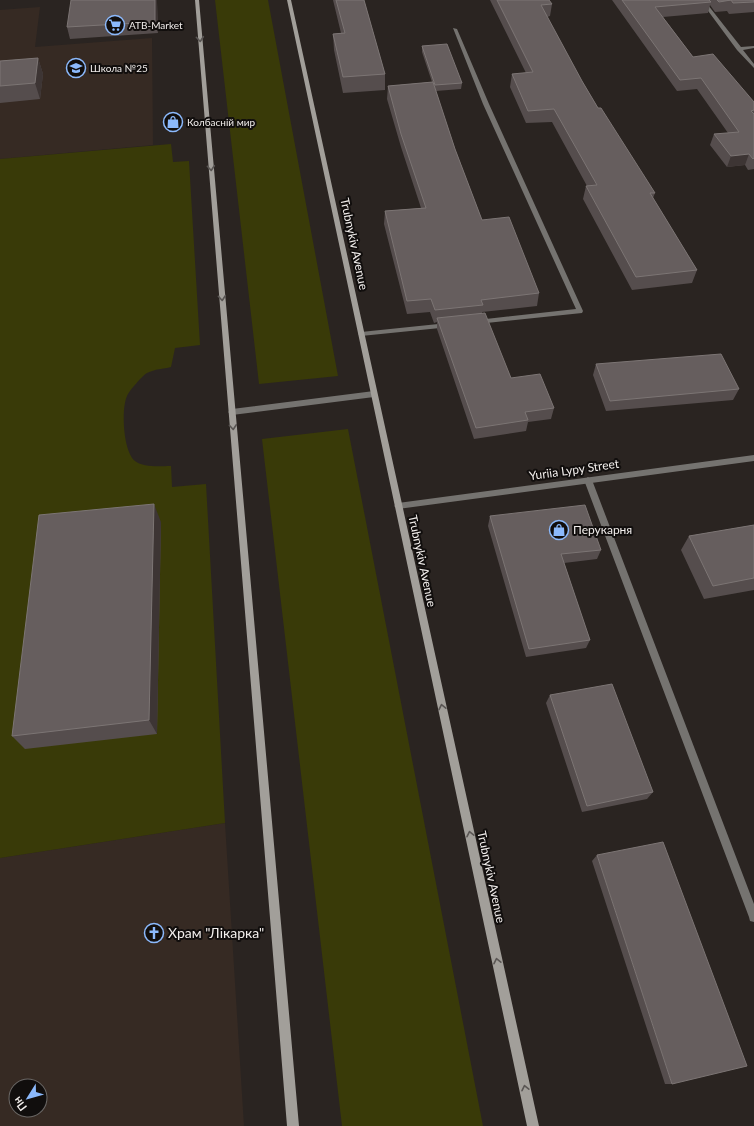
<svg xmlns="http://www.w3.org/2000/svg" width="754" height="1126" viewBox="0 0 754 1126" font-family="Lato,sans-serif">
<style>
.built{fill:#362a23;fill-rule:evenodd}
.green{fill:#393a08}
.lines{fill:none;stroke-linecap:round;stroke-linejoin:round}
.lane{fill:#757370;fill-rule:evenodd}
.street{fill:#757370;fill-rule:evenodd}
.secondary{fill:#a29f9a;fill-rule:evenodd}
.wall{fill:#554d4d}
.shaded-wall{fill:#3d3534}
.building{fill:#665e5e;stroke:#7c7574}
.oneway{stroke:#5a5654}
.labels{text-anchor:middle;stroke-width:4;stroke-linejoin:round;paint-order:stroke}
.far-poi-label{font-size:10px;fill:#f2eeec;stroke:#110e0d;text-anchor:start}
.street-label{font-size:12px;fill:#f2eeec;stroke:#110e0d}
.poi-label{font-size:12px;fill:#f2eeec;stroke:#110e0d;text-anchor:start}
.near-poi-label{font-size:14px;fill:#f2eeec;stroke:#110e0d;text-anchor:start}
</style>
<rect width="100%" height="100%" fill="#2a2421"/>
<path class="built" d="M 40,7 L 35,47 L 152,38 L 153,145 L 0,159 L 0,10 Z
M 225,823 L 244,1126 L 0,1126 L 0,858 ZM 16,1086 L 40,1086 L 40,1110 L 16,1110 Z"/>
<path class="green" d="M 215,0 L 268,0 L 338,376 L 259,384 Z
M 171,144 L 173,162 L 189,161 L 200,345 L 175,348 L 171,367 C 163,369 155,369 147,373 C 143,375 129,391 127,396 C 121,409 123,451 135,461 C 144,468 160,466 171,466 L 172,487 L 206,484 L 225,823 L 0,858 L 0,159 Z
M 348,429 L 483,1126 L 342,1126 L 262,439 Z"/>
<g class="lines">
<path class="lane" d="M 453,28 L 457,29 L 489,104 L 583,311 L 582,313 L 477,324 L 474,322 L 477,320 L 576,309 L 483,104 Z
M 448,323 L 451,325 L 450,327 L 361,336 L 358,334 L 361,332 Z
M 588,477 L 592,480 L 754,904 L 754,922 L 750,921 L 749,917 L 584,480 Z"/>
<path class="street" d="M 700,0 L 704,0 L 741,47 L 754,46 L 754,48 L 743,50 L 754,64 L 754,68 L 737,50 Z
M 374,391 L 377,394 L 374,397 L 232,415 L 228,412 L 232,409 Z
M 754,455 L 754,461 L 398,509 L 394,506 L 398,503 Z"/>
<path class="secondary" d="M 195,0 L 199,0 L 299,1126 L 287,1126 Z
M 287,0 L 291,0 L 539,1126 L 527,1126 Z"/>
</g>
<path class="wall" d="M 333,0 L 364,0 L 385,74 L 385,90 L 343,93 L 334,50 L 333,34 L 341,33 Z
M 490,0 L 549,0 L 552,4 L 550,16 L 547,17 L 582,81 L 598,108 L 655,193 L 653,198 L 697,270 L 692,283 L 632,290 L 583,199 L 586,186 L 587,186 L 552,122 L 526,123 L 510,87 L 512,74 L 526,73 Z
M 612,0 L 754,0 L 754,12 L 729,14 L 727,11 L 715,12 L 710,5 L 708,13 L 663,17 L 693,57 L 754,102 L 754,169 L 748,170 L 745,165 L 727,167 L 710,145 L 714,134 L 728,133 L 697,89 L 677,91 Z
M 157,2 L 158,33 L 70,39 L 67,27 Z
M 422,46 L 462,83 L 461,89 L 436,91 L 455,149 L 482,220 L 539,293 L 537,306 L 482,312 L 482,314 L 511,378 L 554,408 L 551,419 L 528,422 L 526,431 L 474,439 L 437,329 L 437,322 L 434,323 L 430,312 L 407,314 L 384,224 L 385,211 L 421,208 L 401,147 L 387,99 L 388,86 L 432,82 L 422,52 Z
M 38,58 L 43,74 L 40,99 L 0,103 L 0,61 Z
M 596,364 L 739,389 L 733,400 L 606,411 L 593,375 Z
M 490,516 L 601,550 L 597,559 L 564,563 L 590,640 L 586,648 L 526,657 L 488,526 Z
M 161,522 L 157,734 L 25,749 L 12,736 Z
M 754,525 L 754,590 L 704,599 L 681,550 L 689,536 Z
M 550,695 L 653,792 L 647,799 L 582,812 L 546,703 Z
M 597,855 L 672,1084 L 665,1084 L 592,861 Z"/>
<path class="shaded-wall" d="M 155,0 L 157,0 L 157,2 L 158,33 L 155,22 Z
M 38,58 L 43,74 L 40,99 L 35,83 Z
M 749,154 L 745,165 L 727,167 L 731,156 Z
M 154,504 L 161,522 L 157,734 L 149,720 Z"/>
<path class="building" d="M 71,0 L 155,0 L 155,22 L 67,27 Z
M 336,0 L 364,0 L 385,74 L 343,77 L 333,34 L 345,33 Z
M 497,0 L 549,0 L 552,4 L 541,5 L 582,81 L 598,108 L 601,108 L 655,193 L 650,193 L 697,270 L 636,277 L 586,186 L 597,185 L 554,109 L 528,111 L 512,74 L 533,72 Z
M 622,0 L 709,0 L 711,2 L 655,7 L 693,57 L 713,54 L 754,102 L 754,110 L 751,111 L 754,114 L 754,158 L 753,159 L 749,154 L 731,156 L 714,134 L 739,132 L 701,78 L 680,80 Z
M 717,0 L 754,0 L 754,2 L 733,3 L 731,0 L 719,2 Z
M 447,44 L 462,83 L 435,85 L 422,46 Z
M 38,58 L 35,83 L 0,86 L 0,61 Z
M 433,82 L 455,149 L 482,220 L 509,217 L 539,293 L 481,300 L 483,305 L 435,310 L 431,299 L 407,301 L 385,211 L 426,208 L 401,134 L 388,86 Z
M 485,313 L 511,378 L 540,374 L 554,408 L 525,412 L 528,420 L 476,428 L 437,318 Z
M 721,354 L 739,389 L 610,401 L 596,364 Z
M 154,504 L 149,720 L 12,736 L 39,515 Z
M 585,505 L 601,550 L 561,554 L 590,640 L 529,649 L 490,516 Z
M 754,525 L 754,578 L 713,586 L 689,536 Z
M 612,684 L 653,792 L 587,806 L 550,695 Z
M 663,842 L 747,1066 L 672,1084 L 597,855 Z"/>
<defs><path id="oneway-chevron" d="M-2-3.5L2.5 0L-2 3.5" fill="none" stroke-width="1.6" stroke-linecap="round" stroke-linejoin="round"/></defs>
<g class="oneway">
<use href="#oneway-chevron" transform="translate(200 39) rotate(85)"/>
<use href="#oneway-chevron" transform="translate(211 168) rotate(85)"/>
<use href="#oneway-chevron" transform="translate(222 298) rotate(85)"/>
<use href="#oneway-chevron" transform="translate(233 427) rotate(85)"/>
<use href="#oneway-chevron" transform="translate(442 707) rotate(-102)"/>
<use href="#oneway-chevron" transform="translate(470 834) rotate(-102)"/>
<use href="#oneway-chevron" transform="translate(497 961) rotate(-102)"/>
<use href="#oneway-chevron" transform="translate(525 1088) rotate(-102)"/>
</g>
<defs>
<symbol id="supermarket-ring" viewBox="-11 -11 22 22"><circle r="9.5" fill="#110e0d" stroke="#8bb9fc" stroke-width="1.5"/><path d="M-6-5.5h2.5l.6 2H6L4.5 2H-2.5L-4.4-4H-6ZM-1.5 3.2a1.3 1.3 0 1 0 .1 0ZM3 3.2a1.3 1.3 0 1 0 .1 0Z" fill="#8bb9fc"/></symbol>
<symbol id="school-ring" viewBox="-11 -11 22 22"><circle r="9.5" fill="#110e0d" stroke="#8bb9fc" stroke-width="1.5"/><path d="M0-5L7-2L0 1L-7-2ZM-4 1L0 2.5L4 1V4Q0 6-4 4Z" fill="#8bb9fc"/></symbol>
<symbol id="shop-ring" viewBox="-11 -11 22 22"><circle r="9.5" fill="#110e0d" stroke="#8bb9fc" stroke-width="1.5"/><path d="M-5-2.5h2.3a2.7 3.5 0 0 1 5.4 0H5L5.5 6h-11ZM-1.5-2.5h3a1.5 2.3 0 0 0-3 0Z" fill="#8bb9fc"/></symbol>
<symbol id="church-ring" viewBox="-11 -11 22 22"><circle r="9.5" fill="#110e0d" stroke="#8bb9fc" stroke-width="1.5"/><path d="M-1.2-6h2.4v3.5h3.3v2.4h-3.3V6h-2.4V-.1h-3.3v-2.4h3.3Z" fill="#8bb9fc"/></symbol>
</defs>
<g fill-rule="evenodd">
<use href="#supermarket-ring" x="104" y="14" width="22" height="22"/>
<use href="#school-ring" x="65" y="57" width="22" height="22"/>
<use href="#shop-ring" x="162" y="111" width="22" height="22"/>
<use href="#shop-ring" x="548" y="519" width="22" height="22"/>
<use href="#church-ring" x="143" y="922" width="22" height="22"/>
</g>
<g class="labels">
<g class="far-poi-label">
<text x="129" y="29">ATB-Market</text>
<text x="90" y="72">Школа №25</text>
<text x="187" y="126">Колбасній мир</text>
</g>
<g class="street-label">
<text transform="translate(354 244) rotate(78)" y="4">Trubnykiv Avenue</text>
<text transform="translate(574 470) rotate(-8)" y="4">Yuriia Lypy Street</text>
<text transform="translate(422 561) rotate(78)" y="4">Trubnykiv Avenue</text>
<text transform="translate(491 877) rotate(78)" y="4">Trubnykiv Avenue</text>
</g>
<g class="poi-label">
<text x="573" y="534">Перукарня</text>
</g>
<g class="near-poi-label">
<text x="168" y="938">Храм "Лікарка"</text>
</g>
</g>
<g transform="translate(28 1098) rotate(233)"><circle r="19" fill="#110e0d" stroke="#6b6866"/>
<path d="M0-3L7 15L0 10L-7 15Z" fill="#8bb9fc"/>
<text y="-6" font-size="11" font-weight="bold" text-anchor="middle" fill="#f2eeec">Пн</text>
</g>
</svg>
